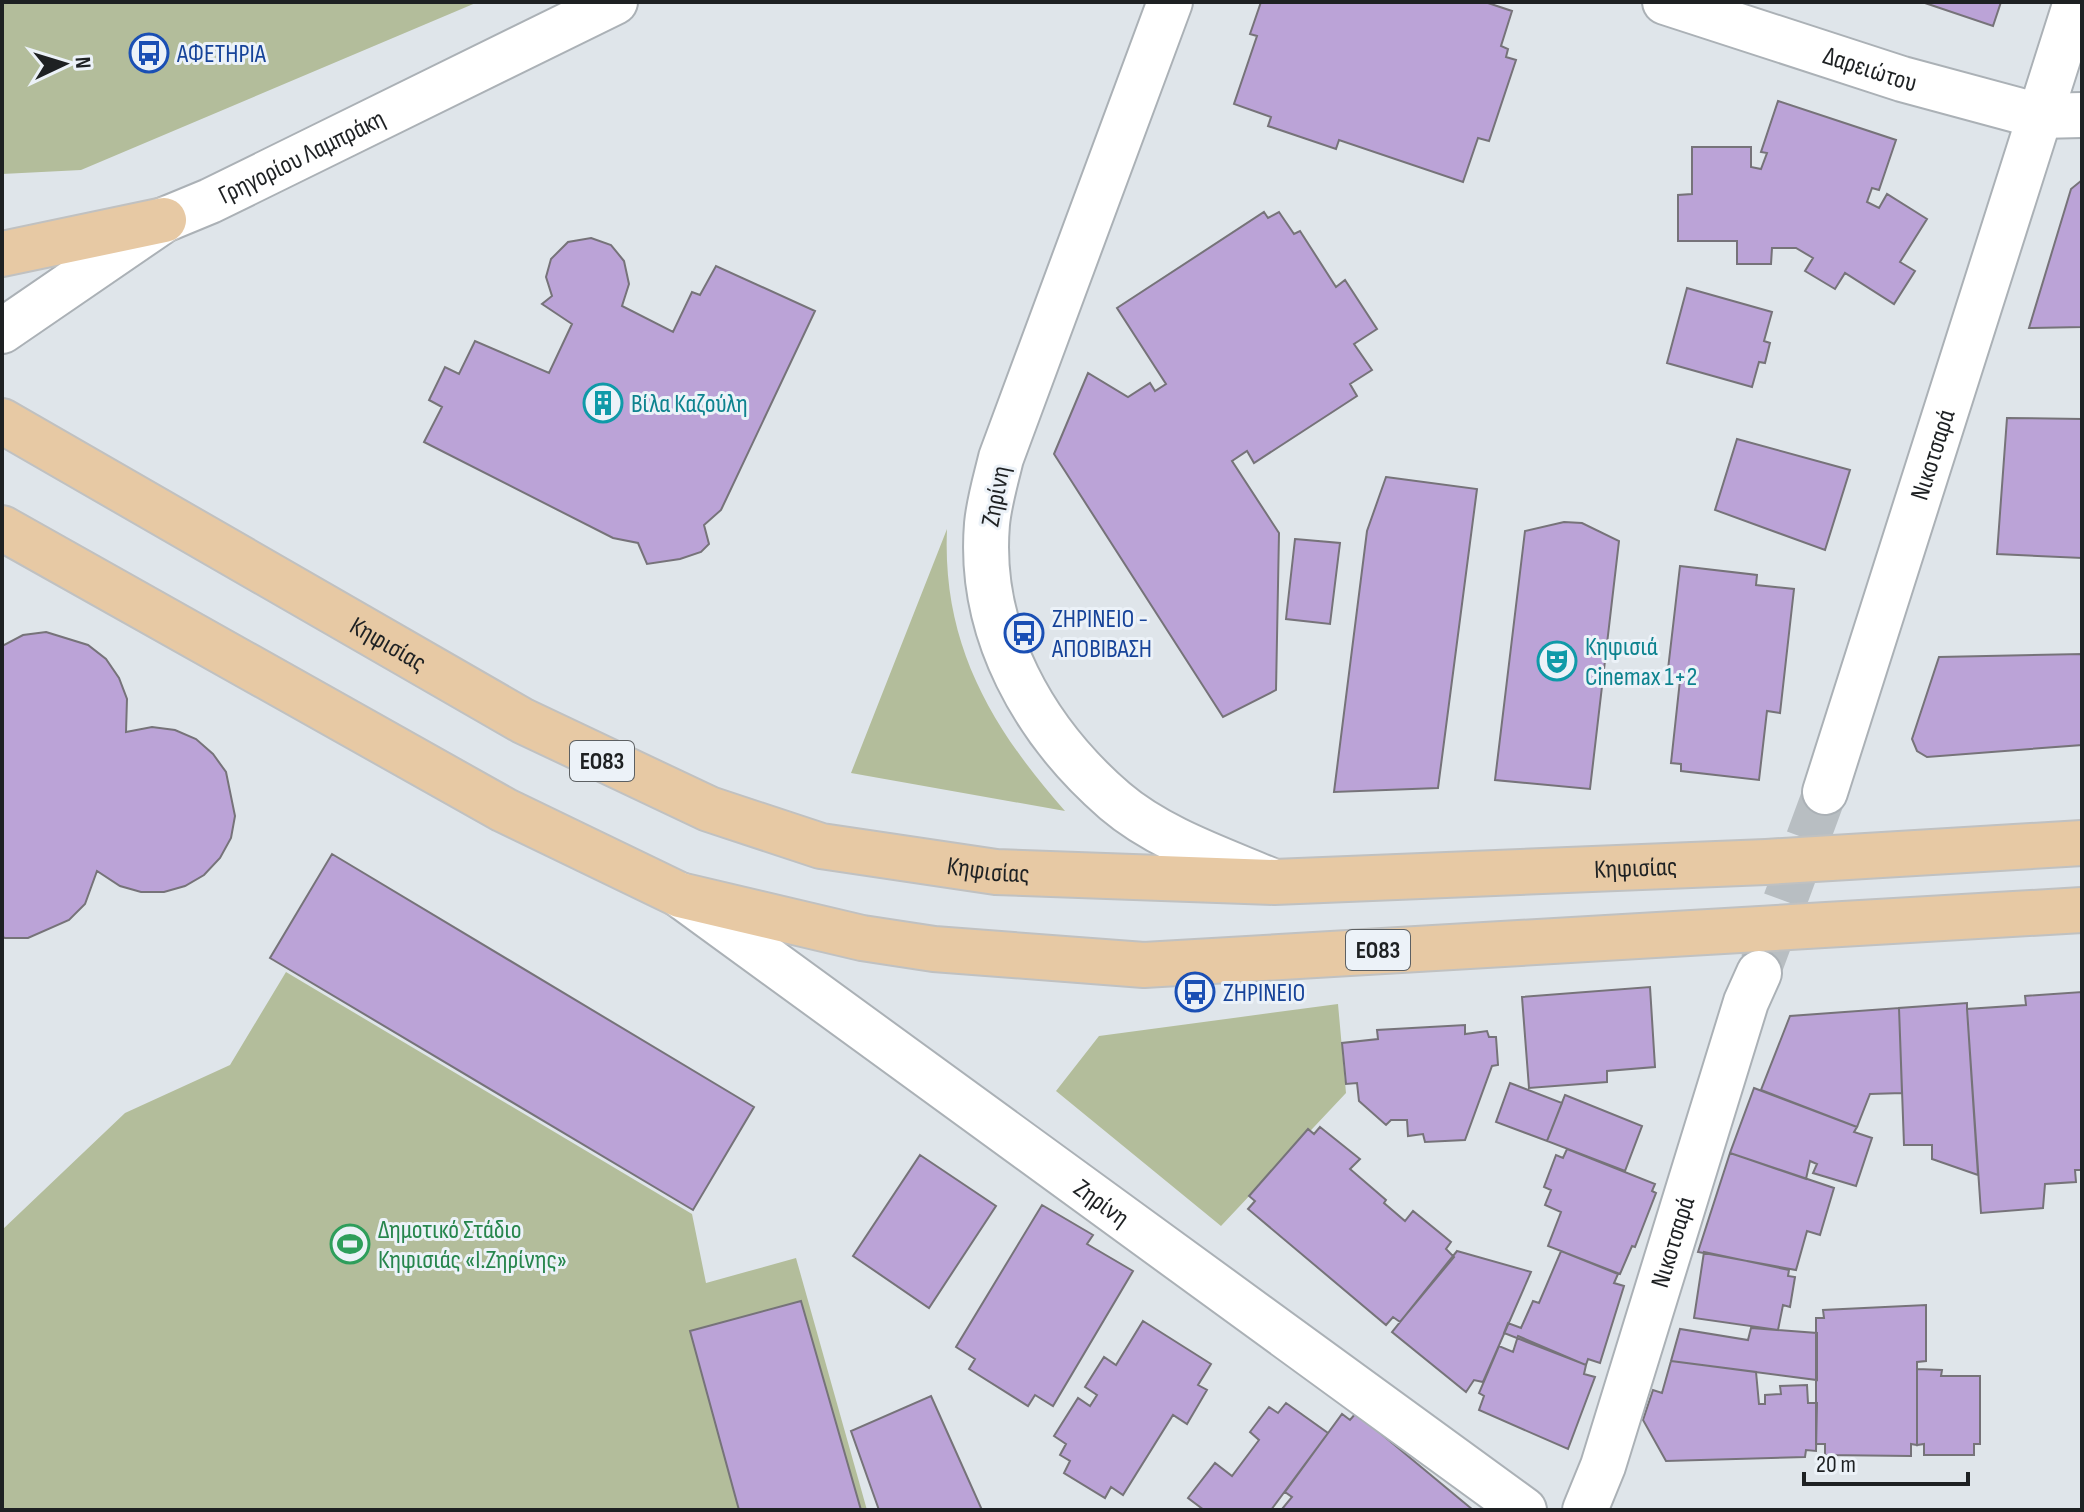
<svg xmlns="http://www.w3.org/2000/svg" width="2084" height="1512" viewBox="0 0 2084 1512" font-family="'Sofia Sans Condensed',sans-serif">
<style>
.green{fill:#b3bd9b}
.building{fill:#bba3d7;stroke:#767379;stroke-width:2}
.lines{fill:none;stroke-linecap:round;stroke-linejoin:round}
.minor-tunnel{stroke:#b8bec2;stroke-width:44;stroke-dasharray:44 22;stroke-linecap:butt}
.minor-casing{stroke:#abb1b6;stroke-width:48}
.tertiary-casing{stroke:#abb1b6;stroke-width:48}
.primary-casing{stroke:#c0c1c1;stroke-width:48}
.minor{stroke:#fff;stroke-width:44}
.tertiary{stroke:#fff;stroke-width:44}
.primary{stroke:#e7c9a4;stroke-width:44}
.labels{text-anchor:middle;stroke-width:6;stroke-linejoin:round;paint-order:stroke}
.shield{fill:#ecf2f8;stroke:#5c6063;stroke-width:2}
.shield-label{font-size:24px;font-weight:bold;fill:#1e2123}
.transit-label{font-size:26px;fill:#164399;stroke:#ecf2f8;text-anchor:start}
.street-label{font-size:26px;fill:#1e2123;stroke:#ecf2f8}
.culture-label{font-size:26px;fill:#0d838f;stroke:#ecf2f8;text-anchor:start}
.leisure-label{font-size:26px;fill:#27864d;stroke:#ecf2f8;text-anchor:start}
</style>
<rect width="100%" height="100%" fill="#dfe5ea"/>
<path class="green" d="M 2,2 L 478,2 L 81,170 L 2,174 Z
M 947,529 C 942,644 991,727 1065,811 L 851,773 Z
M 286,972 L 692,1214 L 706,1283 L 796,1258 L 867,1510 L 2,1510 L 2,1230 L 125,1113 L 230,1065 Z
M 1338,1004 L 1346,1093 L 1221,1226 L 1056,1091 L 1099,1036 Z"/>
<path class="building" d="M 1261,2 L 1485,2 L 1512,11 L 1501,46 L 1508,49 L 1506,57 L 1516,60 L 1489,141 L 1478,138 L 1463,182 L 1339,140 L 1336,149 L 1268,126 L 1271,117 L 1234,104 L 1257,36 L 1250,34 Z
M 1922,2 L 2001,2 L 1993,26 Z
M 1778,101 L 1896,140 L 1879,190 L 1872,188 L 1867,202 L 1879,208 L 1887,194 L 1927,219 L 1900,262 L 1915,271 L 1894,304 L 1845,273 L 1835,289 L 1805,271 L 1813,258 L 1796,248 L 1772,248 L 1771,264 L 1737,264 L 1737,241 L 1678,241 L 1678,195 L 1692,194 L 1692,147 L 1751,147 L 1751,167 L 1761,169 L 1767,153 L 1761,152 Z
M 2082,180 L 2082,327 L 2029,328 L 2071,189 Z
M 1264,212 L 1268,218 L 1279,212 L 1294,234 L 1300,231 L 1336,287 L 1345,280 L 1377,329 L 1354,344 L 1372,370 L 1350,384 L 1357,396 L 1254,463 L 1247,451 L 1232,461 L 1279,533 L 1276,690 L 1223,717 L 1054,454 L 1088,373 L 1128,397 L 1150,383 L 1155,391 L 1166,384 L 1117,308 Z
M 591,238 L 611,245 L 624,261 L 629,284 L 622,306 L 673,332 L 692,292 L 700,295 L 716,266 L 815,311 L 721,510 L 704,525 L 709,544 L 701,552 L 680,559 L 647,564 L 638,543 L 613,538 L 424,442 L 442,407 L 429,400 L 445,367 L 459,374 L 475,341 L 549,373 L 572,324 L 542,304 L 552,296 L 546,277 L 551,259 L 568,242 Z
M 1687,288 L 1772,312 L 1764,341 L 1770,343 L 1765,363 L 1759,362 L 1752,387 L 1667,363 Z
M 2007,418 L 2082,419 L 2082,558 L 1997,554 Z
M 1737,439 L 1850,470 L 1825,550 L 1715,510 Z
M 1386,477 L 1477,489 L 1438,788 L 1334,792 L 1367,531 Z
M 1564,522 L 1582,523 L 1619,541 L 1590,789 L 1495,780 L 1525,531 Z
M 1295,539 L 1340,543 L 1330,624 L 1286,619 Z
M 1680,566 L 1757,575 L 1756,585 L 1794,589 L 1780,713 L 1767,711 L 1759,780 L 1681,771 L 1681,764 L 1671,763 L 1680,680 L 1667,678 Z
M 46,632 L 88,645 L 106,659 L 119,678 L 127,699 L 126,732 L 152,727 L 175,730 L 196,739 L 213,754 L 226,772 L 235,816 L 231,838 L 220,858 L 204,875 L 185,886 L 164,892 L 141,892 L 120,886 L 97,871 L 85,904 L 69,920 L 28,938 L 5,938 L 2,937 L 2,646 L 23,635 Z
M 2082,654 L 2082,745 L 1927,757 L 1917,751 L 1912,739 L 1939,657 Z
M 332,854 L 754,1107 L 693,1210 L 270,958 Z
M 1650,987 L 1655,1067 L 1607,1071 L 1607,1082 L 1529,1088 L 1522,997 Z
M 2082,992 L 2082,1170 L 2075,1170 L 2076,1182 L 2045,1184 L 2043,1208 L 1981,1213 L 1967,1009 L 2026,1005 L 2025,996 Z
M 1967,1003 L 1967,1009 L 1978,1175 L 1932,1159 L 1932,1145 L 1904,1145 L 1899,1008 Z
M 1899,1008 L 1902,1093 L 1870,1094 L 1857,1127 L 1761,1090 L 1790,1016 Z
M 1465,1025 L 1465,1034 L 1487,1031 L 1489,1037 L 1496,1037 L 1498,1065 L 1492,1066 L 1465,1140 L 1425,1142 L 1423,1134 L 1408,1136 L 1407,1120 L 1391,1120 L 1386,1125 L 1359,1101 L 1357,1083 L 1346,1084 L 1342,1043 L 1378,1039 L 1377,1030 Z
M 1510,1083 L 1562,1103 L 1547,1141 L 1496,1122 Z
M 1754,1088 L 1857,1127 L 1854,1132 L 1872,1138 L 1856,1186 L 1813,1173 L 1817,1164 L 1810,1161 L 1806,1179 L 1730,1153 Z
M 1565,1095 L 1642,1126 L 1625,1171 L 1547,1141 Z
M 1320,1127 L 1360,1159 L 1350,1169 L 1386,1200 L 1384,1203 L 1405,1221 L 1413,1211 L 1451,1242 L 1446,1249 L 1454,1257 L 1400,1322 L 1393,1317 L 1386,1325 L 1248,1209 L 1255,1201 L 1249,1196 L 1308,1129 L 1314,1134 Z
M 1567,1149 L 1655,1184 L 1652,1191 L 1656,1193 L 1635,1247 L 1632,1246 L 1620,1274 L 1548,1246 L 1561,1212 L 1545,1205 L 1551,1190 L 1544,1187 L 1556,1155 L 1563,1158 Z
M 1730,1153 L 1834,1188 L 1820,1235 L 1807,1231 L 1796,1270 L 1698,1252 Z
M 920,1155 L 996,1206 L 929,1308 L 853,1256 Z
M 1042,1205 L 1093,1235 L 1087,1244 L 1133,1271 L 1053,1406 L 1035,1395 L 1028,1406 L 969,1369 L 975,1359 L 956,1347 Z
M 1457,1251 L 1531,1272 L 1483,1382 L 1474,1380 L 1466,1392 L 1392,1332 Z
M 1561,1251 L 1618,1274 L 1614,1283 L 1624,1286 L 1600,1363 L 1588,1359 L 1586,1365 L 1504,1333 L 1508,1323 L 1521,1328 L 1533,1301 L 1539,1303 Z
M 1704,1252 L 1789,1270 L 1788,1276 L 1795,1277 L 1790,1307 L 1783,1305 L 1778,1330 L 1694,1318 Z
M 801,1301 L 861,1510 L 739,1510 L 690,1331 Z
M 1926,1305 L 1926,1361 L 1917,1362 L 1917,1445 L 1911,1444 L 1911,1456 L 1825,1455 L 1825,1444 L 1816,1444 L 1816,1318 L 1824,1318 L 1823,1310 Z
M 1143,1321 L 1211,1364 L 1198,1385 L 1207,1390 L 1187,1424 L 1173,1415 L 1123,1495 L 1111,1487 L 1105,1498 L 1064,1473 L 1070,1461 L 1060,1455 L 1066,1444 L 1054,1436 L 1078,1398 L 1090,1406 L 1097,1395 L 1085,1387 L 1104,1357 L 1116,1365 Z
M 1751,1328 L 1817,1333 L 1817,1380 L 1671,1361 L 1680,1329 L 1748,1340 Z
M 1518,1336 L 1586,1365 L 1584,1374 L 1595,1377 L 1568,1449 L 1479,1410 L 1484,1396 L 1479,1393 L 1499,1346 L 1513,1352 Z
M 1671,1361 L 1756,1372 L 1759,1404 L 1765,1404 L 1765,1395 L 1781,1394 L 1780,1386 L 1807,1385 L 1808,1403 L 1817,1403 L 1816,1451 L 1806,1450 L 1805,1457 L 1666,1461 L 1643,1420 L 1653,1390 L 1662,1393 Z
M 1917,1369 L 1942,1370 L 1941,1376 L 1980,1376 L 1980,1444 L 1974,1444 L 1974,1455 L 1924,1455 L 1924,1444 L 1917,1445 Z
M 931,1396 L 982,1510 L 879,1510 L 851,1431 Z
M 1286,1403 L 1328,1433 L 1271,1510 L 1204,1510 L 1188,1498 L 1215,1463 L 1232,1476 L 1259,1440 L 1250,1432 L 1269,1407 L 1278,1413 Z
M 1356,1413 L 1473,1510 L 1282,1509 L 1292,1497 L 1285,1492 L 1342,1414 L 1350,1420 Z"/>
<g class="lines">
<path class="minor-tunnel" d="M 1762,963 L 1825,792"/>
<defs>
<g id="minor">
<path d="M 1170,2 L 1001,458 C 996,479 989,502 987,524 C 978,632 1034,731 1115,801 C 1158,838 1220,859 1272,881"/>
<path id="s1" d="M 1665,2 L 1902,79 L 2039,116 L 2082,115"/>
<path id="s2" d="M 1825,792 L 2076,2"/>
<path id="s3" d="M 1585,1510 L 1603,1466 L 1746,1002 L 1759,973"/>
</g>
<g id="tertiary">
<path id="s4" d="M 2,331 L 164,220 L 210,201 L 615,2"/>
<path id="s5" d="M 680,895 L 1524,1510"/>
</g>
<g id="primary">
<path d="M 2,254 L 164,220"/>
<path id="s6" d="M 2,421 L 523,721 L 709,809 L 821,846 L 996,872 L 1274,882 L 1766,862 L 2082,843"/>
<path d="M 2,528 L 504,810 L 680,895 L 862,938 L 934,949 L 1144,965 L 2082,910"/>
</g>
</defs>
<use href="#minor" class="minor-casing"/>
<use href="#tertiary" class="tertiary-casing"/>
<use href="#primary" class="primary-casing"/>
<use href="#minor" class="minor"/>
<use href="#tertiary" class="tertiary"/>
<use href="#primary" class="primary"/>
</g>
<defs>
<symbol id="bus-ring" viewBox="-11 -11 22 22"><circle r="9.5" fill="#ecf2f8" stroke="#1a4fb4" stroke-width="1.5"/><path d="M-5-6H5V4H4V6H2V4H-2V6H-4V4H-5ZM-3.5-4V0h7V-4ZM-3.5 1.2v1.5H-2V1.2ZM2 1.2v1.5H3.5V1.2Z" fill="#1a4fb4"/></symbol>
<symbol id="building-ring" viewBox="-11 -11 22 22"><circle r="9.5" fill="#ecf2f8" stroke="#0f9aa8" stroke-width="1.5"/><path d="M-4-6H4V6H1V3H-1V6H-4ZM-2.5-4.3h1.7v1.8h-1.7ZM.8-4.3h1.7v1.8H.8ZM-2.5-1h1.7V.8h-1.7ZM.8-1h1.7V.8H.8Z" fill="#0f9aa8"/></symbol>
<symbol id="theatre-ring" viewBox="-11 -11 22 22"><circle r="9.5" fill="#ecf2f8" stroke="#0f9aa8" stroke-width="1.5"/><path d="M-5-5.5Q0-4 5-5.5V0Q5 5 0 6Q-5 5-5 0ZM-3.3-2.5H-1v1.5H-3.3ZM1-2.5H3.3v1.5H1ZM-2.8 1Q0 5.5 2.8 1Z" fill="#0f9aa8"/></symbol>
<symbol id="stadium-ring" viewBox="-11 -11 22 22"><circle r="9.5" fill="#ecf2f8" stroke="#2e9e5b" stroke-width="1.5"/><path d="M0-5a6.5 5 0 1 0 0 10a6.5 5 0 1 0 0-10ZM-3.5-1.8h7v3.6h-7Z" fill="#2e9e5b"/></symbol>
</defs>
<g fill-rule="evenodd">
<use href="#bus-ring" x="127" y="31" width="44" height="44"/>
<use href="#building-ring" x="581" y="381" width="44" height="44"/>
<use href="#bus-ring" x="1002" y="611" width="44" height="44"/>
<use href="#theatre-ring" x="1535" y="639" width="44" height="44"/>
<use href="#bus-ring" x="1173" y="970" width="44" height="44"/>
<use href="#stadium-ring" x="328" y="1222" width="44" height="44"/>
</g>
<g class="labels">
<g class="shield">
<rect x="570" y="741" width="64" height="40" rx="6"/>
<rect x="1346" y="930" width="64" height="40" rx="6"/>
</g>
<g class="shield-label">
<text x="602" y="769">ΕΟ83</text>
<text x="1378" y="958">ΕΟ83</text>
</g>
<g class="transit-label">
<text x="177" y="62">ΑΦΕΤΗΡΙΑ</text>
<text x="1052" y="627">ΖΗΡΙΝΕΙΟ -<tspan x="1052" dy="30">ΑΠΟΒΙΒΑΣΗ</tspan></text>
<text x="1223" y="1001">ΖΗΡΙΝΕΙΟ</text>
</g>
<g class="street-label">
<text dy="9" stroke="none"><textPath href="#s1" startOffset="216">Δαρειώτου</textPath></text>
<text dy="9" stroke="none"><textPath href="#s4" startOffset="348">Γρηγορίου Λαμπράκη</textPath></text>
<text dy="9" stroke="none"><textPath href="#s2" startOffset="354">Νικοτσαρά</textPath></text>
<text transform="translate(995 496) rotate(-79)" y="9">Ζηρίνη</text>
<text dy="9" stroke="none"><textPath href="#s6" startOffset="446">Κηφισίας</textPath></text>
<text dy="9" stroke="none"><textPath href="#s6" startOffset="1094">Κηφισίας</textPath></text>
<text dy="9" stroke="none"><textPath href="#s6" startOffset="1742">Κηφισίας</textPath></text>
<text dy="9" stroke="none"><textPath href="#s5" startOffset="522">Ζηρίνη</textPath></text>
<text dy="9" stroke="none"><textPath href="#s3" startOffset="282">Νικοτσαρά</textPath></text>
</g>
<g class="culture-label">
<text x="631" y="412">Βίλα Καζούλη</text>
<text x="1585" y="655">Κηφισιά<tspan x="1585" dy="30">Cinemax 1+2</tspan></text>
</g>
<g class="leisure-label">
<text x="378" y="1238">Δημοτικό Στάδιο<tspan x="378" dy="30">Κηφισιάς «Ι.Ζηρίνης»</tspan></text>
</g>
</g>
<rect width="2084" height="1512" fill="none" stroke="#1e2123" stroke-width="8"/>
<g transform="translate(64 64) rotate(86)" stroke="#ecf2f8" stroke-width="6" paint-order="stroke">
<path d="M0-6L14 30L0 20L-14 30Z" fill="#1e2123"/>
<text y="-12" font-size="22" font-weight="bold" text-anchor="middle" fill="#1e2123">N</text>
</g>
<path d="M1804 1472v12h164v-12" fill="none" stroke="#1e2123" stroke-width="4"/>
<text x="1816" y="1472" font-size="24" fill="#1e2123" stroke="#ecf2f8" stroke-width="6" paint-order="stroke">20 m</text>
</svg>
